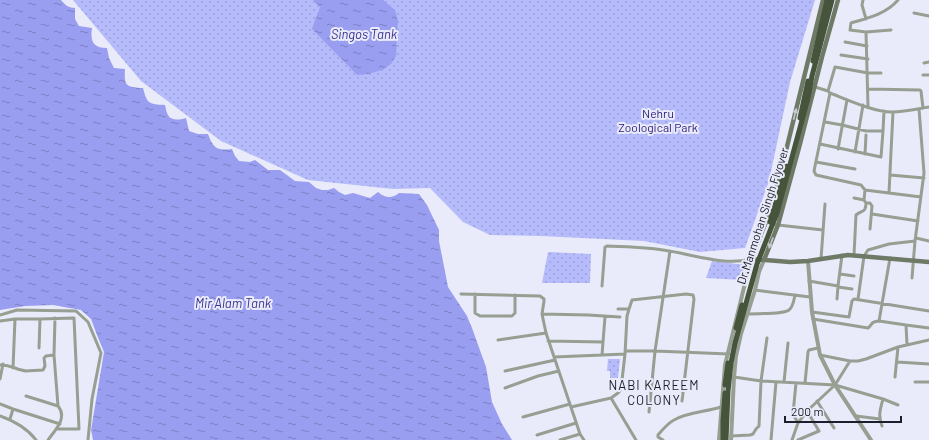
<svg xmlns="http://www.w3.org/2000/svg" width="929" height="440" viewBox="0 0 929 440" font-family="Barlow,sans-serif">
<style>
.park{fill:url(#park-dots)}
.water{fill:url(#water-ripples)}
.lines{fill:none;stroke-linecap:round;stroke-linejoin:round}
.minor{stroke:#969f91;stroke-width:3}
.tertiary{stroke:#969f91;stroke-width:4}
.secondary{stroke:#6e7a66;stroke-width:4.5}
.trunk-bridge{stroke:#45543b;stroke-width:5}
.oneway{fill:#c4c9ce}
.labels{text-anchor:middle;stroke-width:4;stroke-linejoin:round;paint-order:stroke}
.park-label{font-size:12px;fill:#291a79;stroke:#e9ebfa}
.street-label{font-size:12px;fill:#1d1e2b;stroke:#e9ebfa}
.water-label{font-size:13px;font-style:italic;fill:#393290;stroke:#e9ebfa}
.neighbourhood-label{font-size:13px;letter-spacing:1px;fill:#1d1e2b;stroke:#e9ebfa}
</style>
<defs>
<pattern id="park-dots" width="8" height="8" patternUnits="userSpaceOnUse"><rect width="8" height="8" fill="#b5bbfb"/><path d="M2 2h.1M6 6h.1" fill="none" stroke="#9ba0d7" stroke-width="1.8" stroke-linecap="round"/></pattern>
<pattern id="water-ripples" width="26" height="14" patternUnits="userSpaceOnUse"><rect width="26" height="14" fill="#999ef1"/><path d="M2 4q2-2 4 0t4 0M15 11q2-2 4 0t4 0" fill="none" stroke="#7c80c3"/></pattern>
</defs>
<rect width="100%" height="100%" fill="#e9ebfa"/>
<path class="park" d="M 73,0 L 815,0 L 790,82 L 769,181 L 745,248 L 700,252 L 644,241 L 541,236 L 490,235 L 463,222 L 430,188 L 393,189 L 308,180 L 221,141 L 141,81 Z
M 548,252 L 591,254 L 590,283 L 542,283 Z
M 712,261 L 746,265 L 742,280 L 706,278 Z
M 608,359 L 620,359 L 618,378 L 610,378 L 610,371 L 607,371 Z"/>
<path class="water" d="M 0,0 L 61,0 C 65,5 69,8 75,8 L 75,19 L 79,26 L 92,28 C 90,41 93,48 107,48 L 109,58 L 114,68 L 125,69 C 124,86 126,87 143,88 C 147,104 149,104 165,105 C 166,108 166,112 168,115 C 171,121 181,120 186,118 L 189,131 L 198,134 L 208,134 C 213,148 217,151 232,149 L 235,156 L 239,161 L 250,162 L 255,160 L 268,170 L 280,170 L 295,181 L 309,182 L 316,188 L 322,190 L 328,190 L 334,188 L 339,192 L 345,195 L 353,193 L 370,198 L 378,192 C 385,198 392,199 399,193 L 419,194 L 427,205 L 439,230 L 439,241 L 448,287 L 467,316 L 472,328 L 486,367 L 492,402 L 502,424 L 512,440 L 93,440 L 91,430 L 104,352 L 97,335 L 91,319 L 81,310 L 53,305 L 25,306 L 0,310 Z
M 313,0 L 383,0 L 395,10 L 398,21 L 396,56 L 391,64 L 382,70 L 368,74 L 357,75 L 312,29 C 314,21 318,14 320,7 Z"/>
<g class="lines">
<path class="minor" d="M 863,0 L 862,5 L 866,19
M 914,13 L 929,16
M 891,30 L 866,32 L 850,30 L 851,23 C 868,18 886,14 898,0
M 866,32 L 868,107
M 845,42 L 867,46
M 841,55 L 868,59
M 924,63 L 929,62
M 923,75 L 929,75
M 815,87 L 828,91 L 830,93 C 848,100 874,112 892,112 C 905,112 917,109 929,107
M 868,89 L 920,90 L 921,91 L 923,108
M 828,91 L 835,67 L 868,73 L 881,73
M 830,93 L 814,171 L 816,175 L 861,185 L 865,190 L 921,197
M 825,122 L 842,125 L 866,131 L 883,131
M 820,144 L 881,157 L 883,131 L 884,111
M 838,149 L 847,100
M 855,152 L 863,105
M 865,154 L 866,135
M 816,162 L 855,169
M 890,175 L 924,178
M 889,193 L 891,152 L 893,112
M 854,198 L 864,200 L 866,203 C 866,213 862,210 856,215 L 854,255
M 864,200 L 865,190
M 866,203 L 870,203 L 872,206 L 870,229
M 872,214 L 918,221
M 772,224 L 778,225 L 823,230
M 916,238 L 929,241
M 890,258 L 879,321 L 906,325 L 907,345
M 821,259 L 825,204
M 840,274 L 854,276
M 912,278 L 915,241 L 924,173 L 919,109
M 809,281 L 838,286 L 842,255
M 602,286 L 605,247 L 607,246 C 628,247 648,247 669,251 C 695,255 725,266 751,259
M 838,287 L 852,289
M 755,290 L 810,297
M 461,294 L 540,296 L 544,299 L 544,301 L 542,314 L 546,333 L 580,434 L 584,440
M 475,294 L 475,313 L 480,316 L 512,316 L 515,313 L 515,295
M 837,299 L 838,286
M 858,299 L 864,256 L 868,250 L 889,244 L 915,241
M 629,309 L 632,300 L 686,294 L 693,295 L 694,299 L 682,401
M 812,312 L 849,317 L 852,301 L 854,299 L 929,311
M 542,314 L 588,315 L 620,317
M 747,314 C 756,313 783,315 789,310 C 793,307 794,300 795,295
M 0,315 L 17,310 L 76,311 L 88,322 L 101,353 L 92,399 L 88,440
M 813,319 L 868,328 C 873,324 870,322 879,321
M 0,321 L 15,319 L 40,319 L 74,318 L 79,429 L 56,429
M 906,325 L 929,328
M 498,340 L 546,333
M 548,341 L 603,342 L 602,355 L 625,354
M 603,342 L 605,317
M 39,348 L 40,319
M 625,351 L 655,351 L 729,354
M 820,355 L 850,361 L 858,361 L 866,359 L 898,347 L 929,340
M 554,357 L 602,355
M 897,362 L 929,364
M 0,365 C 9,364 17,370 26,371 C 31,371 37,370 43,370 L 45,366 L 44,358 L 46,356 L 54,355
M 13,368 L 15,319
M 505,371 L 555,360
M 734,377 L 761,381 L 835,385 L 883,399 L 898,405
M 895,377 L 898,347
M 0,379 L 3,364
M 784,382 L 788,343
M 915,382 L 929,382
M 796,383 L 793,414 L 798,423
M 805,383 L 808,352 L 809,350 L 818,348
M 505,388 L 538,376 L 559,371
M 26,396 L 58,406
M 611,398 L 636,440
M 817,401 L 834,428
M 0,404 L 13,409 L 60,424
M 571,407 L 611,398 L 618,393 L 621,389 L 625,354 L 627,316 L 629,309 L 618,309
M 649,412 L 655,351 L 670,251
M 0,416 C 14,421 27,428 36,440
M 856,416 L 880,419
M 523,417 L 570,404
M 10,419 L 13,409
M 882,426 C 878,415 880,410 883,399
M 537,435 L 576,423
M 731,436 L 750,435 L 753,434 L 756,429 L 759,426 L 761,381 L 767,338
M 48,440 C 55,430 68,418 58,406 L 54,355 L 55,318
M 560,440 L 580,434
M 663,440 L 658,437 L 658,435 C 663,429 668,423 674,420 C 688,412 706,412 721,407
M 771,440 L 776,382
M 792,440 L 798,423 L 807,411 L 835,385 L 850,361
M 798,440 L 819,431 L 807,411"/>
<path class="tertiary" d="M 808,261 L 812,312 L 820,355 L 835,385 L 871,440
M 719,440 L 725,365 L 751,259
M 731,440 L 734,377 L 736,356 L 741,334 L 755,290 L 759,272 L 764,260"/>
<path class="secondary" d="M 823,0 L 781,171 L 766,222 L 751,259 L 790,262 L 808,261 L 848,255 L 929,262
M 764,260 L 778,225 L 800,144 L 822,57 L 838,0"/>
<path class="trunk-bridge" d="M 813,61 L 827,0
M 800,118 L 808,81
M 770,222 L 786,166
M 736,328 L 742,305
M 725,385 L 728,363
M 723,440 L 723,421 L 725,393
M 726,440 L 728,391 L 731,363 L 735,343 L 757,264 L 777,213 L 808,98 L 812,76 L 832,0"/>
</g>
<defs><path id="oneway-solid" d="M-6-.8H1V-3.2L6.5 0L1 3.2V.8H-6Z"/></defs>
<g class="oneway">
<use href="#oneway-solid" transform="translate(795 114) rotate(-76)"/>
<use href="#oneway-solid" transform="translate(771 243) rotate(111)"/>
</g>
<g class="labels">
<g class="park-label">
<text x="658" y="118">Nehru<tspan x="658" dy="14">Zoological Park</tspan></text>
</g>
<g class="street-label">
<text transform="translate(763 216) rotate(-72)" y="4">Dr.Manmohan Singh Flyover</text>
</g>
<g class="water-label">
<text x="364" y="39">Singos Tank</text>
<text x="233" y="308">Mir Alam Tank</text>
</g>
<g class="neighbourhood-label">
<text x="654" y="390">NABI KAREEM<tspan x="654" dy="15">COLONY</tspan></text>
</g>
</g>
<path d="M785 416v6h116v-6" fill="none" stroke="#1d1e2b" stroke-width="2"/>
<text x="791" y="416" font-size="12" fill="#1d1e2b" stroke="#e9ebfa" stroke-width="3" paint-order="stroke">200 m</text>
</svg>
